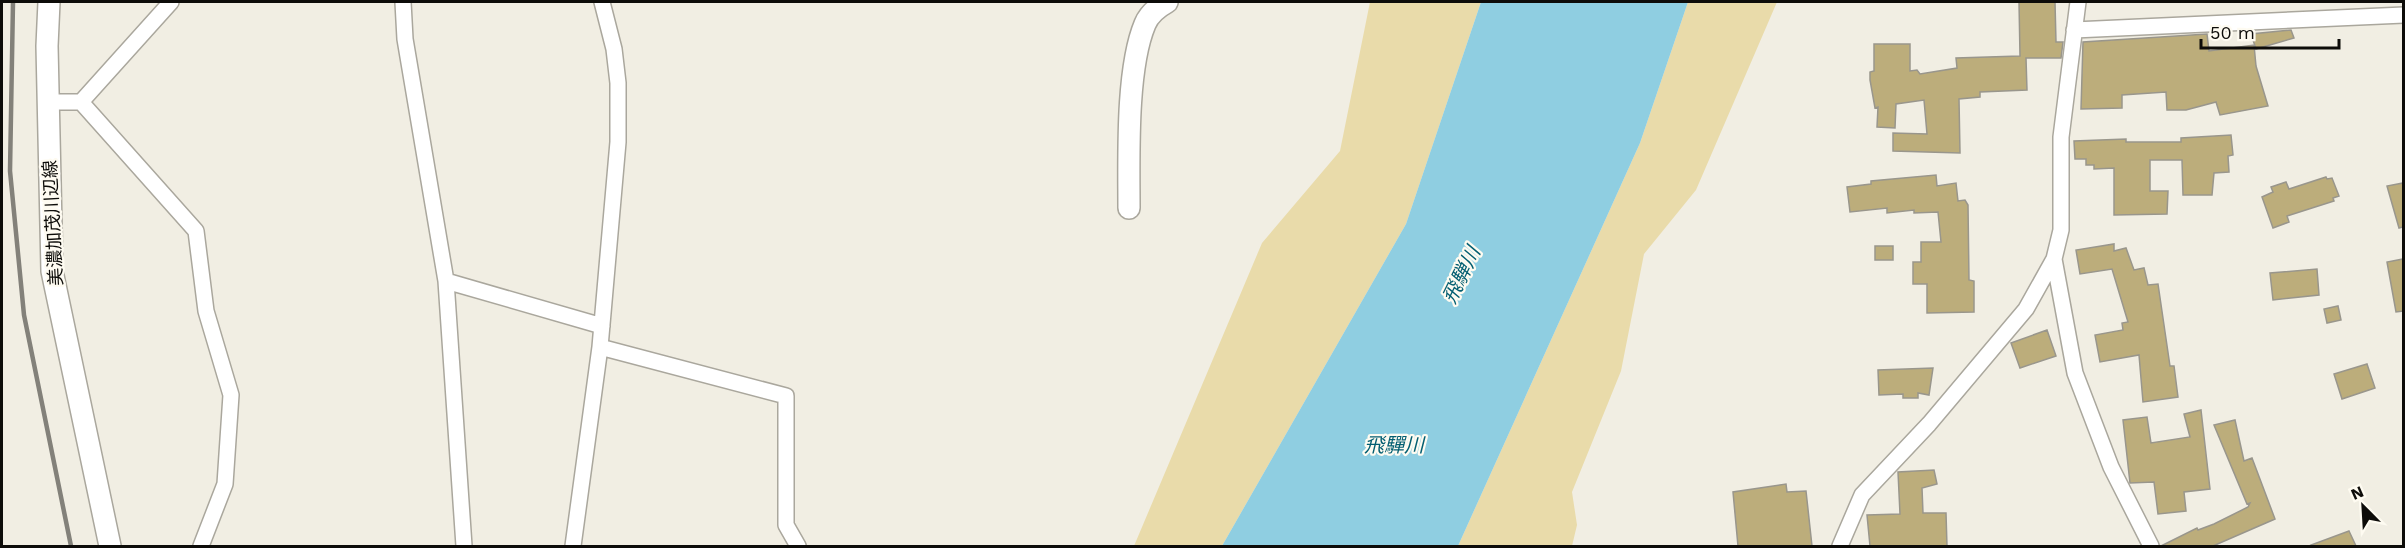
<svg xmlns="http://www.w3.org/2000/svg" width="2405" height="548" viewBox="0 0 2405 548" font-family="'Work Sans','Noto Sans JP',sans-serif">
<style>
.green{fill:#e9dbaa}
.water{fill:#8fcee1}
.building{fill:#bcad7b;stroke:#99968c;stroke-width:1.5}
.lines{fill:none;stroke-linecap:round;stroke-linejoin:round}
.street-casing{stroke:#aaa79d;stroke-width:18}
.secondary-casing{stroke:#aaa79d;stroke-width:24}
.street{stroke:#fff;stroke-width:15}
.secondary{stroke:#fff;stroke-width:21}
.rail{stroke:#83817a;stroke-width:4.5}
.labels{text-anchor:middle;stroke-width:4.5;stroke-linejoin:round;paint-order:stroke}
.street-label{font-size:18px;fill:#0d0c09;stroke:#fefbf1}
.water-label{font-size:20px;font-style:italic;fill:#035e71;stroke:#fefbf1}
</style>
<rect width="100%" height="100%" fill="#f1eee3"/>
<path class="green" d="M 1370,2 L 1481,2 L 1406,224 L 1222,546 L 1134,546 L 1262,243 L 1340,151 Z
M 1688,2 L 1777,2 L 1696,190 L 1644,254 L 1621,371 L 1572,492 L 1577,525 L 1572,546 L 1458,546 L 1640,143 Z"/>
<path class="water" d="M 1481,2 L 1688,2 L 1640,143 L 1458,546 L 1222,546 L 1406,224 Z"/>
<path class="building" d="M 2019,2 L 2055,2 L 2056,42 L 2063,42 L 2061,58 L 2026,58 L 2027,90 L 1980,92 L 1980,97 L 1959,99 L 1960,153 L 1893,151 L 1893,133 L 1927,134 L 1924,100 L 1896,104 L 1895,128 L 1877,127 L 1878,107 L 1875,108 L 1870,80 L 1870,72 L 1874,71 L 1874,44 L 1910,44 L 1910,71 L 1917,70 L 1920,74 L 1957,68 L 1956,58 L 2020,56 Z
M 2291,30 L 2294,38 L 2256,49 L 2251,34 Z
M 2207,34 L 2209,51 L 2254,45 L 2256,66 L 2268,106 L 2220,115 L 2216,102 L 2186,110 L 2167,110 L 2166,92 L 2122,95 L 2122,108 L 2081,109 L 2083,42 Z
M 2231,135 L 2233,155 L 2228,156 L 2229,172 L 2214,173 L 2212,195 L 2183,195 L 2182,160 L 2150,160 L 2150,191 L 2168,191 L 2167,214 L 2114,215 L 2114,168 L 2094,169 L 2094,165 L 2086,165 L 2086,159 L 2075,159 L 2074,141 L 2126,139 L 2126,142 L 2181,142 L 2181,138 Z
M 1936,175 L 1937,186 L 1956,183 L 1958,201 L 1965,200 L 1968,205 L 1969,280 L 1974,281 L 1974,312 L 1927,313 L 1927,284 L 1913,284 L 1913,262 L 1921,262 L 1921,242 L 1941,242 L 1938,212 L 1914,213 L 1914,210 L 1887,213 L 1887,208 L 1850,212 L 1847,187 L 1871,184 L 1871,181 Z
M 2326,177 L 2327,179 L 2332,178 L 2339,196 L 2333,198 L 2334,201 L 2287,216 L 2289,222 L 2273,228 L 2262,197 L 2273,192 L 2271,187 L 2286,182 L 2289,189 Z
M 2403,183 L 2403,227 L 2399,228 L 2387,186 Z
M 2114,244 L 2114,251 L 2126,248 L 2134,270 L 2144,268 L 2148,285 L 2158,284 L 2170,366 L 2174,366 L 2178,397 L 2143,402 L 2139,355 L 2100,362 L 2095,335 L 2123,330 L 2122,323 L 2128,322 L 2112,269 L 2080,274 L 2076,250 Z
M 1875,246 L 1893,246 L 1893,260 L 1875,260 Z
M 2403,259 L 2403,311 L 2396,312 L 2387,262 Z
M 2317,269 L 2319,295 L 2273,300 L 2270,273 Z
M 2338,306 L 2341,320 L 2327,323 L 2324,309 Z
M 2047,330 L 2056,356 L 2020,368 L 2011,343 Z
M 2367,364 L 2375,388 L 2342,399 L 2334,374 Z
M 1933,368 L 1929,395 L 1918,393 L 1918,398 L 1903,398 L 1903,394 L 1879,395 L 1878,370 Z
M 2201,410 L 2210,489 L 2184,492 L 2186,511 L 2158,514 L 2154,482 L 2130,483 L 2123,420 L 2147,417 L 2151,443 L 2190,437 L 2184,414 Z
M 2235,420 L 2244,461 L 2252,458 L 2275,519 L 2213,546 L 2161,546 L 2197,528 L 2198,530 L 2214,524 L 2248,507 L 2250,503 L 2247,504 L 2214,425 Z
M 1934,470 L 1937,484 L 1922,488 L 1923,513 L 1946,513 L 1947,546 L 1870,546 L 1867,515 L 1900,514 L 1898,472 Z
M 1786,484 L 1787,492 L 1806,491 L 1812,546 L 1738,546 L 1733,492 Z
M 2349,531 L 2356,546 L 2312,546 L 2311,545 Z"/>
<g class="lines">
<defs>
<path id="street" d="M 403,2 L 405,39 L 446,281 L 464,546
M 2074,30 L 2404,15
M 48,102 L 81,102 L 196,231 L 206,311 L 231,395 L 225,484 L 201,546
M 81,102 L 171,2
M 2054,259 L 2075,373 L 2111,467 L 2151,546
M 446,281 L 602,326
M 600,347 L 786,396 L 786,525 L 798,546
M 573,546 L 600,347 L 618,142 L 618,83 L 614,49 L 602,2
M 1840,546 L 1862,495 L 1929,424 L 2026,309 L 2054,259 L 2061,230 L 2061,137 L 2078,2"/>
<path id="secondary" d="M 49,2 L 47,46 L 52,271 L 110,546
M 1129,208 C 1129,158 1126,69 1145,24 C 1149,14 1158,7 1167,2"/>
</defs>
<use href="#street" class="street-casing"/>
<use href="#secondary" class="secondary-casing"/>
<use href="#street" class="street"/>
<use href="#secondary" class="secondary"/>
<path class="rail" d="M 13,2 L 10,171 L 24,315 L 71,546"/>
</g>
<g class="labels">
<g class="street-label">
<text transform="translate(53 223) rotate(-93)" y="6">美濃加茂川辺線</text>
</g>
<g class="water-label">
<text transform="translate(1461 275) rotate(-64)" y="7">飛騨川</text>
<text x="1394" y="452">飛驒川</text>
</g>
</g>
<rect width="2405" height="548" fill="none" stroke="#0d0c09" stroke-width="6"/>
<g transform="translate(2363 506) rotate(336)" stroke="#fefbf1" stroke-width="4.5" paint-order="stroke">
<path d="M0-4.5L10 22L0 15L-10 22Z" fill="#0d0c09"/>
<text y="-9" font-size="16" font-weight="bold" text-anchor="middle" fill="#0d0c09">N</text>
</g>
<path d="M2201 39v9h138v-9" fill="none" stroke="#0d0c09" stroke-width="3"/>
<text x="2210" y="39" font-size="18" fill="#0d0c09" stroke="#fefbf1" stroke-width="4.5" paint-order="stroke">50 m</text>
</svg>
